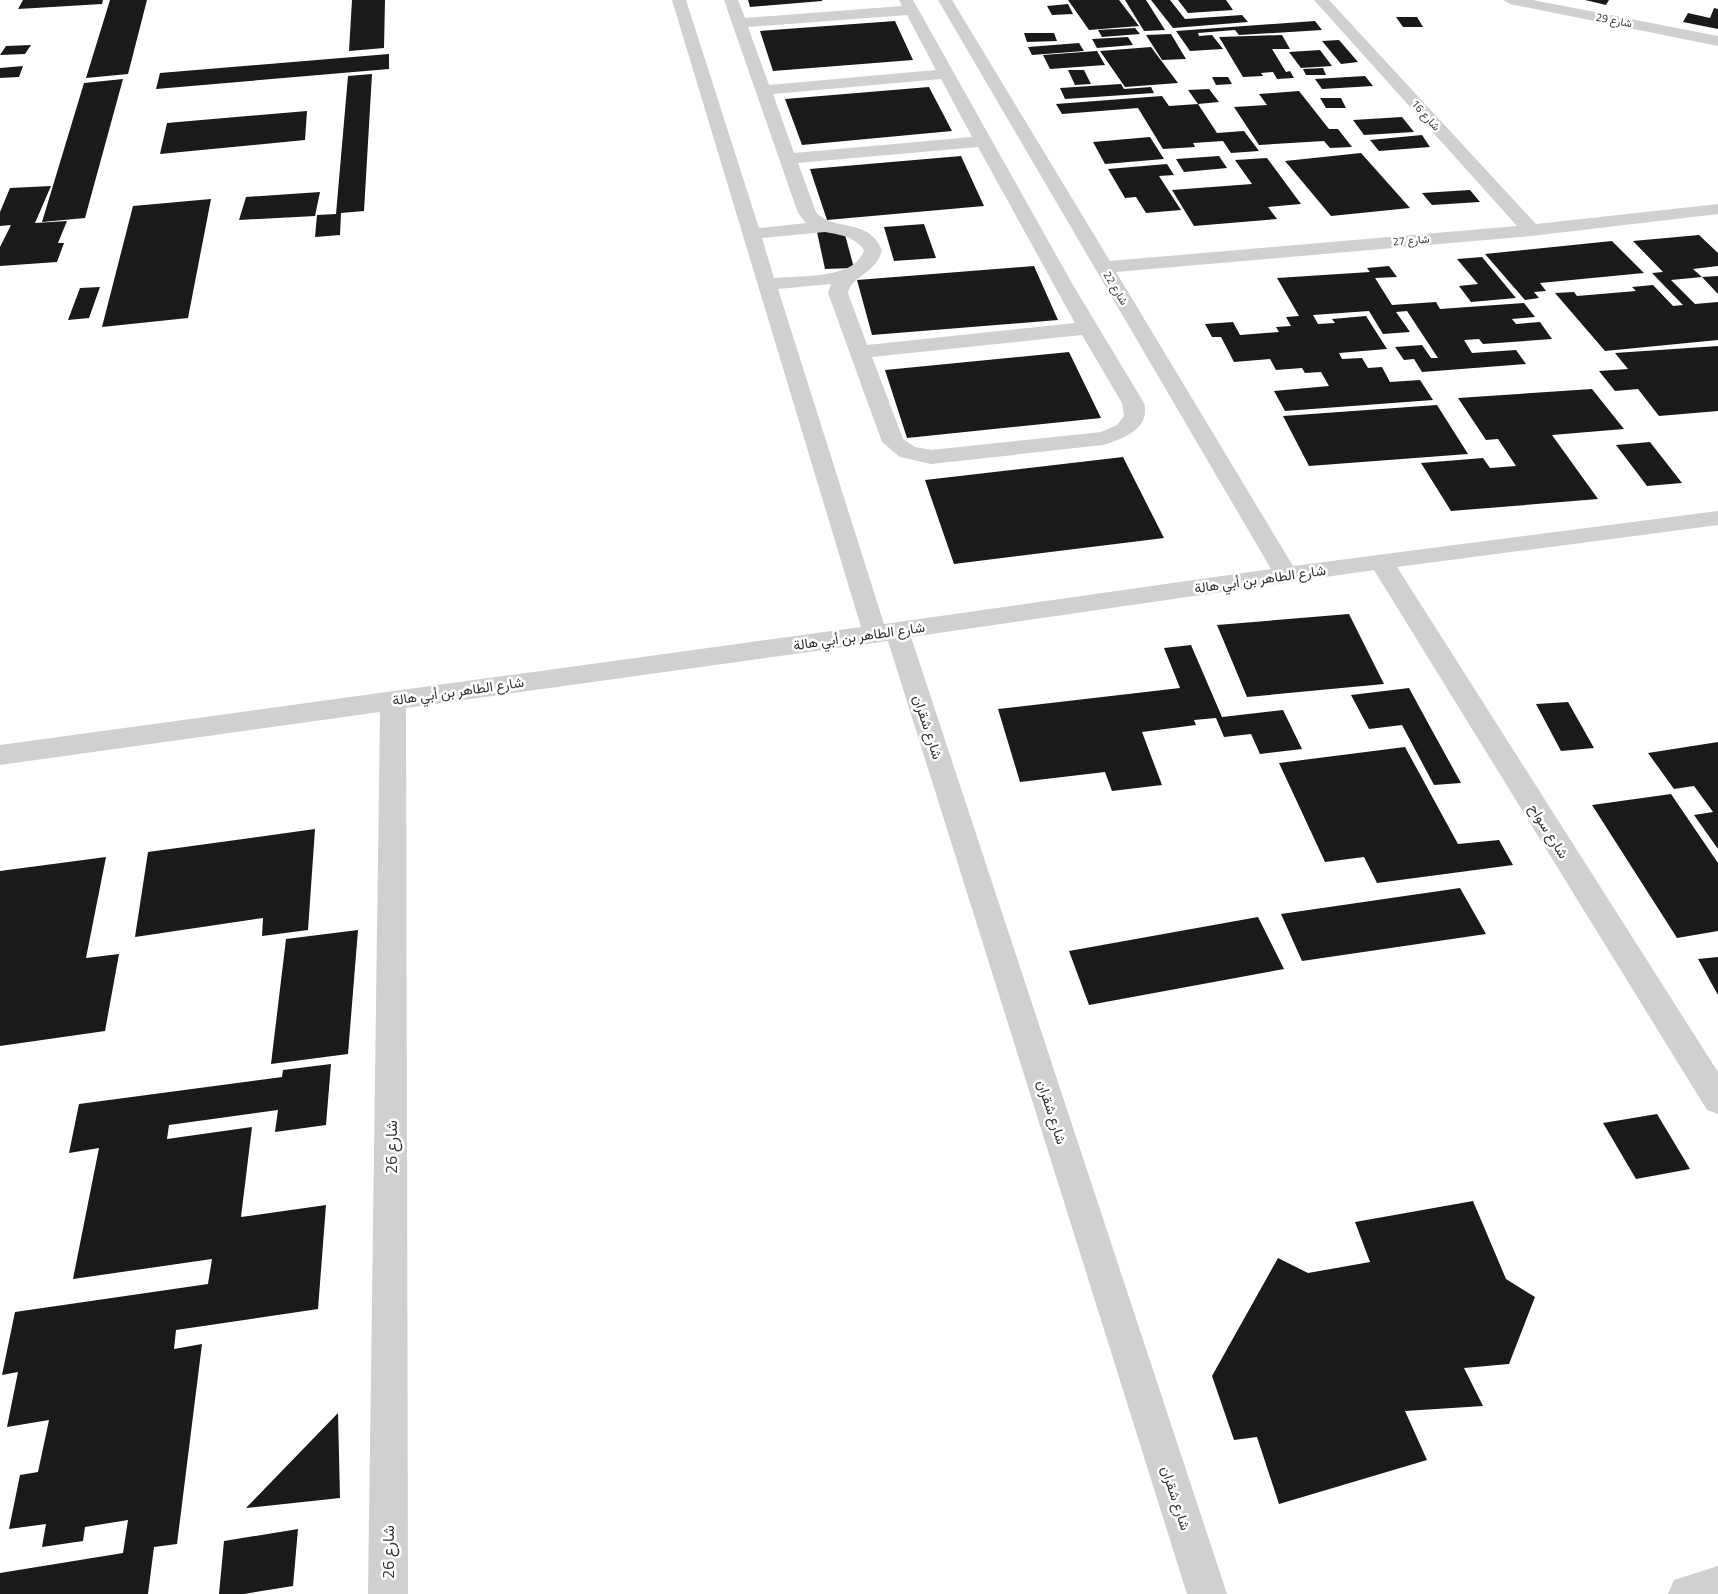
<svg xmlns="http://www.w3.org/2000/svg" width="1718" height="1594" viewBox="0 0 1718 1594" font-family="'Titillium Web',Vazirmatn,sans-serif">
<style>
.building{fill:#1a1a1a}
.lines{fill:none;stroke-linecap:round;stroke-linejoin:round}
.minor{fill:#d0d0d0;fill-rule:evenodd}
.labels{text-anchor:middle;stroke-width:5;stroke-linejoin:round;paint-order:stroke}
.far-street-label{font-size:11px;fill:#333;stroke:#fff}
.street-label{font-size:14px;fill:#333;stroke:#fff}
.near-street-label{font-size:16px;fill:#333;stroke:#fff}
</style>
<rect width="100%" height="100%" fill="#fff"/>
<path class="building" d="M 23,0 L 103,0 L 102,4 L 18,9 Z
M 110,0 L 147,0 L 128,74 L 86,78 Z
M 352,0 L 385,0 L 384,48 L 349,51 Z
M 748,0 L 822,0 L 822,1 L 750,7 Z
M 1068,0 L 1119,0 L 1139,26 L 1089,30 Z
M 1125,0 L 1146,0 L 1165,30 L 1144,31 Z
M 1151,0 L 1170,0 L 1185,19 L 1242,15 L 1248,22 L 1173,28 Z
M 1178,0 L 1226,0 L 1233,10 L 1188,13 Z
M 1585,0 L 1609,0 L 1606,5 Z
M 1068,4 L 1073,14 L 1052,15 L 1047,6 Z
M 1714,8 L 1718,9 L 1718,29 L 1683,22 L 1688,13 L 1710,18 Z
M 1396,17 L 1417,17 L 1423,27 L 1403,27 Z
M 895,21 L 913,60 L 773,71 L 760,31 Z
M 1315,21 L 1322,30 L 1239,35 L 1235,30 L 1198,33 L 1199,36 L 1212,35 L 1223,49 L 1190,51 L 1176,31 Z
M 1135,28 L 1140,34 L 1102,37 L 1098,30 Z
M 1024,33 L 1054,33 L 1057,41 L 1027,42 Z
M 1171,34 L 1186,59 L 1162,60 L 1146,35 Z
M 1282,35 L 1290,49 L 1272,49 L 1286,72 L 1290,71 L 1294,78 L 1277,79 L 1273,72 L 1261,73 L 1263,76 L 1243,77 L 1219,37 Z
M 1128,37 L 1133,45 L 1097,48 L 1092,39 Z
M 1339,40 L 1358,62 L 1341,64 L 1322,41 Z
M 1079,43 L 1084,51 L 1032,55 L 1028,47 Z
M 31,45 L 25,54 L 0,55 L 6,46 Z
M 1151,47 L 1178,83 L 1125,87 L 1100,51 Z
M 1320,50 L 1332,66 L 1301,68 L 1289,52 Z
M 1097,51 L 1105,65 L 1050,69 L 1043,55 Z
M 389,54 L 389,69 L 156,89 L 160,73 Z
M 23,66 L 19,77 L 0,78 L 0,68 Z
M 1323,68 L 1326,75 L 1306,75 L 1303,69 Z
M 1068,70 L 1084,70 L 1091,84 L 1075,85 Z
M 372,74 L 364,211 L 341,213 L 340,235 L 315,237 L 317,215 L 336,214 L 348,76 Z
M 1365,76 L 1373,86 L 1322,89 L 1315,79 Z
M 1212,77 L 1228,77 L 1232,84 L 1216,85 Z
M 123,79 L 85,218 L 42,222 L 84,83 Z
M 1121,84 L 1124,89 L 1151,87 L 1154,93 L 1065,99 L 1060,88 Z
M 929,87 L 952,131 L 802,145 L 785,99 Z
M 1209,89 L 1219,102 L 1198,104 L 1188,90 Z
M 1299,91 L 1329,129 L 1338,129 L 1352,147 L 1330,148 L 1324,141 L 1259,145 L 1234,107 L 1267,105 L 1259,94 Z
M 1162,96 L 1169,106 L 1198,104 L 1217,133 L 1244,131 L 1259,151 L 1231,153 L 1223,141 L 1193,143 L 1195,147 L 1163,149 L 1138,108 L 1062,114 L 1056,104 Z
M 1320,98 L 1341,98 L 1346,108 L 1326,108 Z
M 307,111 L 305,140 L 160,154 L 167,123 Z
M 1402,117 L 1414,132 L 1364,135 L 1353,120 Z
M 1422,135 L 1430,147 L 1379,151 L 1370,140 Z
M 1150,137 L 1164,159 L 1105,164 L 1093,142 Z
M 1361,153 L 1410,208 L 1331,216 L 1285,161 Z
M 961,156 L 984,206 L 827,220 L 810,169 Z
M 1219,156 L 1227,168 L 1184,172 L 1176,159 Z
M 1267,158 L 1301,204 L 1268,207 L 1277,219 L 1194,226 L 1172,190 L 1252,184 L 1235,160 Z
M 1167,164 L 1174,175 L 1159,176 L 1181,210 L 1146,213 L 1136,197 L 1125,198 L 1108,169 Z
M 51,186 L 35,223 L 67,221 L 58,243 L 64,243 L 57,262 L 0,266 L 0,247 L 11,225 L 0,226 L 0,212 L 10,188 Z
M 1470,190 L 1480,202 L 1432,205 L 1422,193 Z
M 320,192 L 315,216 L 239,220 L 246,197 Z
M 211,199 L 188,318 L 102,327 L 133,206 Z
M 924,224 L 936,258 L 894,261 L 884,227 Z
M 844,231 L 854,268 L 825,269 L 817,232 Z
M 1699,235 L 1718,253 L 1718,266 L 1693,269 L 1702,277 L 1671,280 L 1695,304 L 1718,302 L 1718,340 L 1605,351 L 1555,293 L 1574,292 L 1577,296 L 1636,291 L 1632,287 L 1653,285 L 1673,306 L 1683,305 L 1652,273 L 1663,272 L 1633,241 Z
M 1612,241 L 1644,273 L 1540,283 L 1546,291 L 1534,292 L 1539,298 L 1525,300 L 1485,254 Z
M 1482,257 L 1516,298 L 1471,302 L 1459,286 L 1478,284 L 1457,259 Z
M 1034,266 L 1058,320 L 872,335 L 857,280 Z
M 1389,266 L 1397,277 L 1375,278 L 1392,305 L 1436,302 L 1440,309 L 1524,303 L 1535,317 L 1512,319 L 1516,324 L 1540,322 L 1552,339 L 1483,344 L 1479,339 L 1464,340 L 1472,353 L 1516,350 L 1526,364 L 1422,372 L 1414,359 L 1404,360 L 1395,347 L 1422,345 L 1431,358 L 1438,358 L 1407,311 L 1396,312 L 1410,332 L 1383,334 L 1369,311 L 1313,315 L 1318,324 L 1335,323 L 1332,319 L 1366,316 L 1387,349 L 1339,353 L 1342,359 L 1362,358 L 1368,368 L 1382,367 L 1390,382 L 1420,380 L 1433,400 L 1285,411 L 1274,391 L 1329,386 L 1321,372 L 1305,373 L 1302,368 L 1276,370 L 1270,359 L 1234,362 L 1221,337 L 1212,337 L 1205,324 L 1233,322 L 1240,335 L 1279,332 L 1276,327 L 1291,326 L 1286,317 L 1299,316 L 1277,278 L 1370,272 L 1367,268 Z
M 1718,276 L 1718,294 L 1702,277 Z
M 100,287 L 89,318 L 68,320 L 80,288 Z
M 1718,346 L 1718,411 L 1659,416 L 1638,389 L 1615,391 L 1599,371 L 1628,369 L 1615,353 Z
M 1069,352 L 1101,418 L 907,438 L 885,370 Z
M 1592,389 L 1624,429 L 1552,435 L 1598,499 L 1451,511 L 1421,463 L 1483,458 L 1490,468 L 1516,466 L 1498,439 L 1486,440 L 1458,398 Z
M 1437,405 L 1468,454 L 1309,466 L 1283,416 Z
M 1650,442 L 1682,483 L 1647,486 L 1616,445 Z
M 1123,457 L 1164,538 L 954,564 L 925,480 Z
M 1349,614 L 1384,684 L 1247,697 L 1217,625 Z
M 1191,645 L 1222,717 L 1283,710 L 1302,749 L 1260,754 L 1251,734 L 1224,737 L 1216,718 L 1194,720 L 1196,725 L 1142,732 L 1162,785 L 1112,791 L 1105,772 L 1020,782 L 998,709 L 1180,688 L 1164,648 Z
M 1409,688 L 1428,723 L 1461,783 L 1434,785 L 1402,725 L 1369,729 L 1351,695 Z
M 1568,702 L 1594,748 L 1561,751 L 1536,704 Z
M 1718,742 L 1718,849 L 1694,815 L 1713,812 L 1694,786 L 1674,789 L 1648,753 Z
M 1405,747 L 1458,844 L 1499,840 L 1513,865 L 1377,883 L 1364,857 L 1325,862 L 1279,763 Z
M 1671,794 L 1718,863 L 1718,931 L 1677,938 L 1592,805 Z
M 315,829 L 308,930 L 262,936 L 263,918 L 135,937 L 148,852 Z
M 106,857 L 86,958 L 119,954 L 105,1031 L 0,1046 L 0,871 Z
M 1460,888 L 1486,934 L 1302,961 L 1281,914 Z
M 1258,917 L 1284,969 L 1089,1005 L 1069,951 Z
M 358,930 L 348,1054 L 271,1064 L 286,939 Z
M 1718,957 L 1718,995 L 1698,959 Z
M 331,1064 L 326,1125 L 275,1132 L 278,1110 L 169,1125 L 167,1139 L 252,1127 L 241,1217 L 326,1205 L 318,1309 L 176,1330 L 174,1349 L 202,1344 L 177,1544 L 154,1547 L 148,1594 L 0,1594 L 0,1573 L 123,1553 L 128,1520 L 85,1527 L 83,1541 L 42,1547 L 46,1524 L 9,1529 L 20,1475 L 38,1472 L 49,1420 L 7,1427 L 18,1372 L 2,1375 L 15,1312 L 208,1284 L 212,1259 L 73,1279 L 99,1148 L 69,1153 L 79,1104 L 282,1077 L 283,1070 Z
M 1657,1114 L 1690,1169 L 1636,1179 L 1603,1123 Z
M 1473,1201 L 1506,1279 L 1535,1297 L 1509,1364 L 1464,1368 L 1483,1406 L 1405,1411 L 1427,1460 L 1279,1504 L 1257,1437 L 1234,1440 L 1212,1376 L 1278,1258 L 1308,1273 L 1370,1262 L 1355,1222 Z
M 338,1413 L 340,1498 L 246,1508 Z
M 298,1529 L 293,1586 L 244,1594 L 219,1594 L 224,1541 Z"/>
<g class="lines">
<path class="minor" d="M 672,0 L 686,0 L 759,228 L 806,223 L 798,213 L 724,0 L 738,0 L 745,18 L 902,6 L 899,0 L 913,0 L 1073,285 L 1144,403 C 1151,429 1123,439 1103,445 L 931,464 L 900,457 L 882,442 L 828,293 L 831,284 L 778,289 L 884,624 L 1271,569 L 938,0 L 952,0 L 1110,261 L 1517,226 L 1314,0 L 1329,0 L 1536,224 L 1718,204 L 1718,214 L 1531,236 L 1116,272 L 1293,566 L 1718,511 L 1718,525 L 1397,567 L 1718,1072 L 1718,1114 L 1707,1110 L 1374,570 L 911,637 L 1227,1594 L 1187,1594 L 888,641 L 406,708 L 408,1594 L 368,1594 L 380,712 L 0,765 L 0,745 L 861,627 ZM 907,15 L 936,70 L 769,85 L 748,27 ZM 941,79 L 972,137 L 794,153 L 773,94 ZM 978,147 L 1075,323 L 867,345 L 848,293 C 852,275 876,274 882,250 C 880,246 877,240 873,237 C 858,221 830,229 816,212 L 798,163 ZM 825,232 C 840,235 854,236 864,250 C 855,280 801,275 774,278 L 762,238 ZM 1082,335 L 1122,403 L 1124,416 L 1117,425 L 1101,432 L 931,450 L 915,447 L 903,439 L 872,357 Z
M 1503,0 L 1533,0 L 1718,36 L 1718,46 L 1510,4 Z
M 1718,1566 L 1718,1594 L 1668,1594 L 1674,1580 Z"/>
</g>
<g class="labels">
<g class="far-street-label">
<text transform="translate(1614 20) rotate(11)" y="4">شارع 29</text>
<text transform="translate(1426 115) rotate(48)" y="4">شارع 16</text>
<text transform="translate(1411 240) rotate(-5)" y="4">شارع 27</text>
<text transform="translate(1116 288) rotate(59)" y="4">شارع 22</text>
</g>
<g class="street-label">
<text transform="translate(1260 579) rotate(-8)" y="5">شارع الطاهر بن أبي هالة</text>
<text transform="translate(859 636) rotate(-8)" y="5">شارع الطاهر بن أبي هالة</text>
<text transform="translate(458 691) rotate(-8)" y="5">شارع الطاهر بن أبي هالة</text>
<text transform="translate(928 727) rotate(72)" y="5">شارع شقران</text>
<text transform="translate(1549 831) rotate(58)" y="5">شارع سواح</text>
<text transform="translate(1052 1112) rotate(72)" y="5">شارع شقران</text>
<text transform="translate(1176 1498) rotate(72)" y="5">شارع شقران</text>
</g>
<g class="near-street-label">
<text transform="translate(391 1147) rotate(-90)" y="6">شارع 26</text>
<text transform="translate(388 1552) rotate(-90)" y="6">شارع 26</text>
</g>
</g>
</svg>
